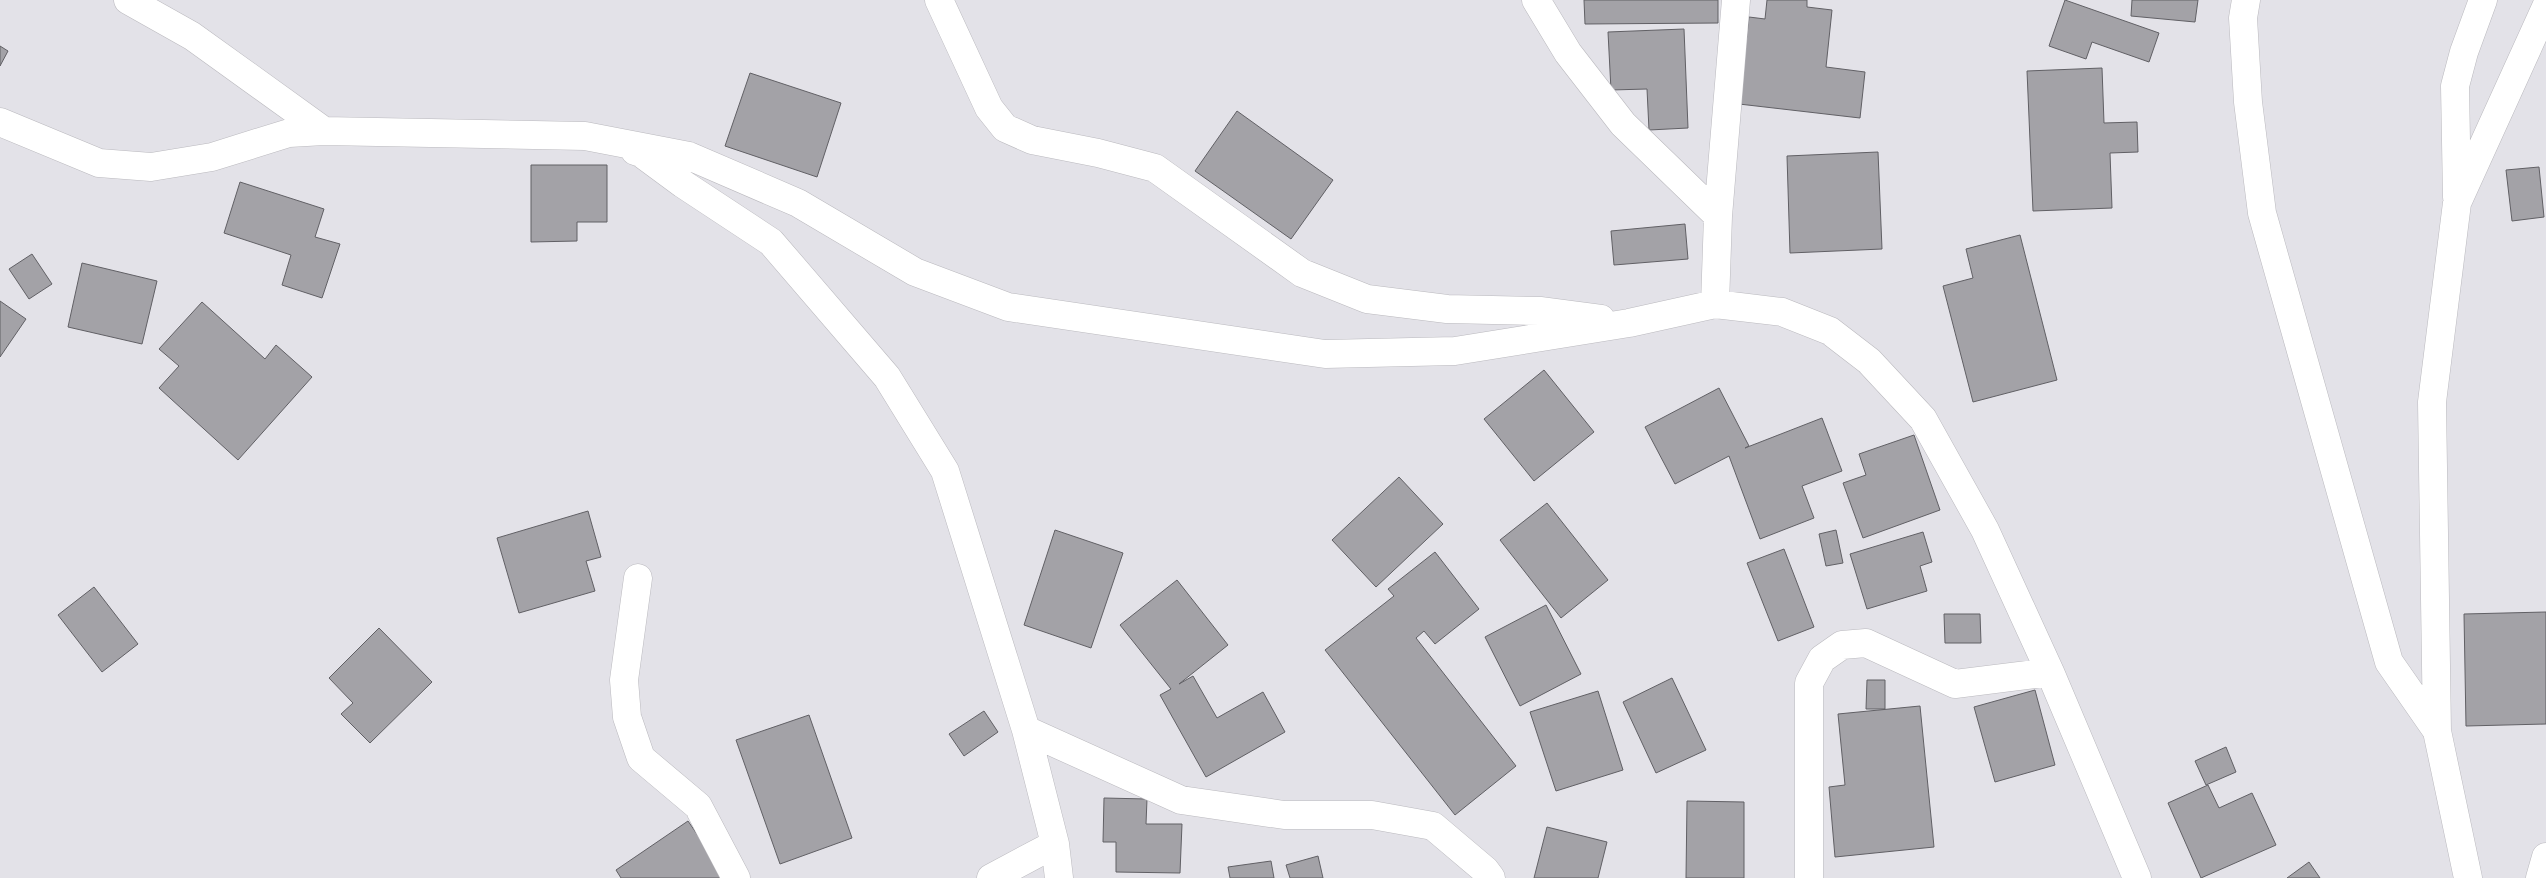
<svg xmlns="http://www.w3.org/2000/svg" width="2546" height="878" viewBox="0 0 2546 878" font-family="'Fira Sans Condensed',sans-serif">
<style>
.building{fill:#a3a2a7;stroke:#616065}
.lines{fill:none;stroke-linecap:round;stroke-linejoin:round}
.street-casing{stroke:#bab9be;stroke-width:29}
.street{stroke:#fff;stroke-width:28}
</style>
<rect width="100%" height="100%" fill="#e3e2e8"/>
<path class="building" d="M 1584,0 L 1718,0 L 1718,23 L 1585,24 Z
M 1767,0 L 1807,0 L 1807,7 L 1832,10 L 1826,67 L 1865,72 L 1860,118 L 1739,104 L 1749,17 L 1765,19 Z
M 2065,0 L 2159,33 L 2149,62 L 2092,42 L 2086,59 L 2049,46 Z
M 2132,0 L 2198,0 L 2195,22 L 2131,16 Z
M 1684,29 L 1688,128 L 1649,130 L 1647,89 L 1611,90 L 1608,32 Z
M 0,46 L 8,51 L 0,66 Z
M 2102,68 L 2104,123 L 2137,122 L 2138,152 L 2110,153 L 2112,208 L 2033,211 L 2027,71 Z
M 750,73 L 841,103 L 817,177 L 725,146 Z
M 1237,111 L 1333,180 L 1291,239 L 1195,171 Z
M 1878,152 L 1882,249 L 1790,253 L 1787,156 Z
M 531,165 L 607,165 L 607,222 L 577,222 L 577,241 L 531,242 Z
M 2539,167 L 2544,217 L 2512,221 L 2506,170 Z
M 240,182 L 324,209 L 315,237 L 340,244 L 322,298 L 282,285 L 291,255 L 224,233 Z
M 1685,224 L 1688,259 L 1614,265 L 1611,231 Z
M 2020,235 L 2057,380 L 1973,402 L 1943,286 L 1973,278 L 1966,249 Z
M 32,254 L 52,284 L 29,299 L 9,269 Z
M 82,263 L 157,281 L 142,344 L 68,327 Z
M 0,301 L 26,319 L 0,357 Z
M 202,302 L 265,359 L 276,345 L 312,377 L 238,460 L 159,388 L 179,366 L 159,349 Z
M 1544,370 L 1594,432 L 1534,481 L 1484,419 Z
M 1719,388 L 1749,446 L 1745,448 L 1822,418 L 1842,471 L 1802,486 L 1814,518 L 1760,539 L 1729,456 L 1675,484 L 1645,427 Z
M 1914,435 L 1940,510 L 1863,538 L 1843,483 L 1866,475 L 1859,454 Z
M 1399,477 L 1443,524 L 1376,587 L 1332,540 Z
M 1547,503 L 1608,580 L 1561,618 L 1500,540 Z
M 588,511 L 601,557 L 586,561 L 595,591 L 519,613 L 497,538 Z
M 1055,530 L 1123,553 L 1091,648 L 1024,625 Z
M 1836,530 L 1843,563 L 1826,566 L 1819,534 Z
M 1923,532 L 1932,562 L 1920,566 L 1927,591 L 1867,609 L 1850,554 Z
M 1784,549 L 1814,627 L 1778,641 L 1747,563 Z
M 1435,552 L 1479,609 L 1435,644 L 1424,631 L 1416,638 L 1516,766 L 1455,815 L 1325,650 L 1394,596 L 1388,589 Z
M 1177,580 L 1228,645 L 1179,684 L 1193,676 L 1217,718 L 1263,692 L 1285,732 L 1206,777 L 1160,695 L 1171,689 L 1120,625 Z
M 94,587 L 138,644 L 102,672 L 58,615 Z
M 1546,605 L 1581,674 L 1520,706 L 1485,637 Z
M 2546,612 L 2546,724 L 2466,726 L 2464,614 Z
M 1944,614 L 1980,614 L 1981,643 L 1945,643 Z
M 379,628 L 432,682 L 370,743 L 341,714 L 353,703 L 329,678 Z
M 1672,678 L 1706,750 L 1656,773 L 1623,702 Z
M 1867,680 L 1885,680 L 1885,709 L 1866,709 Z
M 2035,690 L 2055,765 L 1995,782 L 1974,707 Z
M 1598,691 L 1623,770 L 1556,791 L 1530,712 Z
M 1920,706 L 1934,847 L 1835,857 L 1829,787 L 1845,785 L 1838,714 Z
M 984,711 L 998,732 L 964,756 L 949,734 Z
M 809,715 L 852,838 L 780,864 L 736,740 Z
M 2226,747 L 2236,772 L 2206,785 L 2195,761 Z
M 2208,785 L 2219,808 L 2252,793 L 2276,845 L 2201,878 L 2168,803 Z
M 1104,798 L 1147,799 L 1146,824 L 1182,824 L 1180,873 L 1116,872 L 1116,842 L 1103,842 Z
M 1687,801 L 1744,802 L 1744,878 L 1686,878 Z
M 688,821 L 725,875 L 720,878 L 621,878 L 616,870 Z
M 1547,827 L 1607,842 L 1598,878 L 1534,878 Z
M 1318,856 L 1323,878 L 1290,878 L 1286,865 Z
M 1271,861 L 1274,878 L 1230,878 L 1228,867 Z
M 2309,862 L 2320,878 L 2287,878 Z"/>
<g class="lines">
<defs>
<path id="street" d="M 128,0 L 192,36 L 324,131 L 585,136 L 689,156 L 798,203 L 915,272 L 1008,307 L 1325,354 L 1455,351 L 1629,323 L 1715,304 L 1782,312 L 1830,331 L 1869,361 L 1923,419 L 1985,530 L 2050,672 L 2137,878
M 939,0 L 989,108 L 1005,128 L 1032,140 L 1098,153 L 1155,168 L 1302,273 L 1367,299 L 1447,309 L 1540,311 L 1601,319
M 1536,0 L 1568,53 L 1623,124 L 1718,216
M 2246,0 L 2243,18 L 2248,102 L 2262,213 L 2389,662 L 2437,731
M 0,122 L 99,163 L 151,167 L 212,157 L 289,133 L 324,131
M 635,151 L 641,153 L 683,184 L 771,242 L 887,377 L 945,471 L 1026,730 L 1055,844 L 1059,878
M 2457,197 L 2455,86 L 2464,52 L 2483,0
M 1715,304 L 1718,216 L 1736,0
M 638,578 L 624,680 L 627,717 L 641,758 L 698,806 L 736,878
M 1026,730 L 1181,800 L 1284,815 L 1372,815 L 1433,826 L 1485,870 L 1491,878
M 991,878 L 1055,844
M 1809,878 L 1809,683 L 1822,659 L 1842,645 L 1866,643 L 1955,684 L 2050,672
M 2468,878 L 2437,731 L 2432,402 L 2457,203 L 2546,7
M 2540,878 L 2546,857"/>
</defs>
<use href="#street" class="street-casing"/>
<use href="#street" class="street"/>
</g>
</svg>
